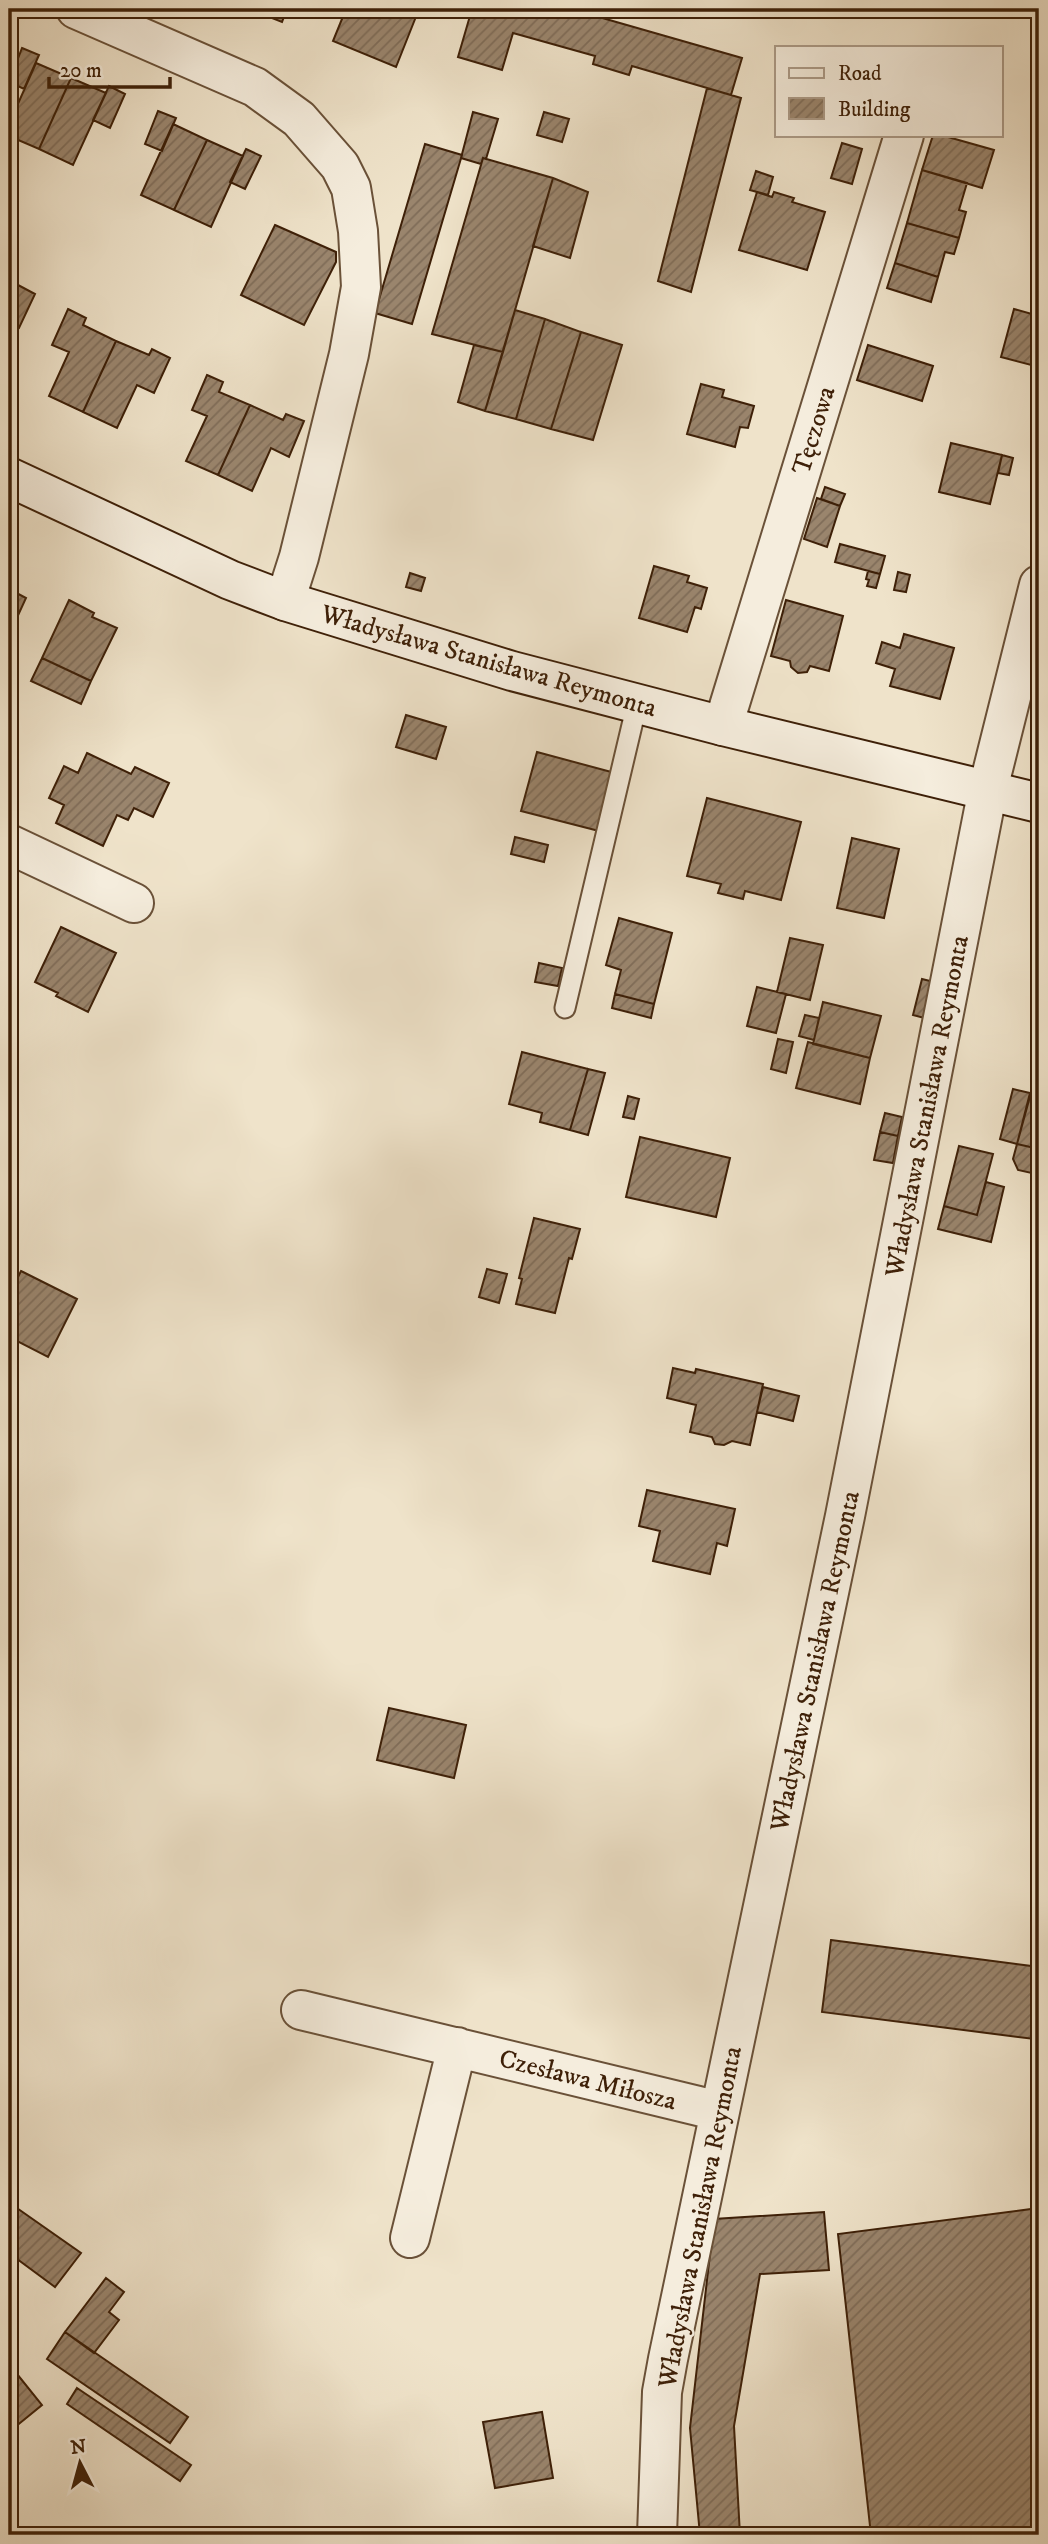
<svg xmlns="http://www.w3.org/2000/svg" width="1048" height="2544" viewBox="0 0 1048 2544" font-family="'IM FELL DW Pica',serif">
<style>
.building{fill:url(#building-hatch);stroke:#3e2008;stroke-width:2}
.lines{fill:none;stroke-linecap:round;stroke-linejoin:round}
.lane-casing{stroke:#6a5138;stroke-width:23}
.street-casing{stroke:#6a5138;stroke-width:42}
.secondary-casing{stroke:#3e2008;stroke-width:42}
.lane{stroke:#f5eddd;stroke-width:19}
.street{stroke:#f5eddd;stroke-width:38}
.secondary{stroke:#f5eddd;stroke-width:38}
.labels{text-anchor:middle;stroke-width:5;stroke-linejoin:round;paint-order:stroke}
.street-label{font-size:26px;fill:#3e2008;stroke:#f5eddd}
</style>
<defs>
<pattern id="building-hatch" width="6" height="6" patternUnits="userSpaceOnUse" patternTransform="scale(1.75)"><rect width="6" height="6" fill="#9a856d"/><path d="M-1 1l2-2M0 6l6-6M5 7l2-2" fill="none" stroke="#7f6c58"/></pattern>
</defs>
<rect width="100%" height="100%" fill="#efe3ca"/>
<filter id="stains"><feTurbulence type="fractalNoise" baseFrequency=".00286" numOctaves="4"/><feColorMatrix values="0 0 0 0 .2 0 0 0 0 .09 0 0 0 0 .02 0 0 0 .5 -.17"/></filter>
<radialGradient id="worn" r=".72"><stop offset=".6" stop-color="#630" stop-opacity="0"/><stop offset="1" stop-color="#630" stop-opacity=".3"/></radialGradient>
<path class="building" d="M 249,9 L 287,9 L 282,22 Z
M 346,9 L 419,9 L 396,67 L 333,41 Z
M 472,9 L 571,9 L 742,58 L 731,95 L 632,66 L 629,75 L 593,64 L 595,56 L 513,33 L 502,70 L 458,57 Z
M 22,48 L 39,55 L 24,89 L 9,82 Z
M 36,63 L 71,78 L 39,149 L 9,136 L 9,124 Z
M 71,78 L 106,93 L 73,165 L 39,149 Z
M 109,86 L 125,94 L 110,128 L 93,120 Z
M 707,88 L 741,98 L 691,292 L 658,281 Z
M 158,111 L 176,118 L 162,151 L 145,144 Z
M 473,112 L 498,119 L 486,159 L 483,158 L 481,164 L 461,158 Z
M 544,112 L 569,119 L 562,142 L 537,135 Z
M 173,124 L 207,140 L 174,210 L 141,195 Z
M 933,135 L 941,135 L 994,150 L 982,188 L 922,170 Z
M 207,140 L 243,156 L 211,227 L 174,210 Z
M 842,143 L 862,149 L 852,184 L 831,178 Z
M 425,144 L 462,155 L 412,324 L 375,313 Z
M 246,149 L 261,156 L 245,189 L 230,182 Z
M 483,158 L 553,178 L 503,352 L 432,334 Z
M 922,170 L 967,183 L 959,210 L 966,212 L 959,238 L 907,223 Z
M 756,171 L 773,177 L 768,195 L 750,190 Z
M 553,178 L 588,192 L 570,258 L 533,246 Z
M 757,192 L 772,197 L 774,192 L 794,198 L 792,202 L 825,212 L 807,270 L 739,250 Z
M 907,223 L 959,238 L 954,254 L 945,252 L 938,277 L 895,263 Z
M 275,225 L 336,252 L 336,262 L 304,325 L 241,295 Z
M 895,263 L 938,277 L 931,302 L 887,288 Z
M 18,285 L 35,294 L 19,328 L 9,323 L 9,288 L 15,291 Z
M 68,309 L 86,318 L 83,325 L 116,341 L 83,412 L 49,396 L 69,352 L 52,345 Z
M 1014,309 L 1039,316 L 1039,367 L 1001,357 Z
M 515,310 L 545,319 L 516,419 L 485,411 Z
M 545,319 L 581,332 L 551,429 L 516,419 Z
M 581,332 L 622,345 L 593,440 L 551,429 Z
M 116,341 L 149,355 L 152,349 L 170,358 L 154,393 L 137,385 L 117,428 L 83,412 Z
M 474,345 L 503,352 L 485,411 L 458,402 Z
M 868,345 L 933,366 L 922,401 L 857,380 Z
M 207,375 L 223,382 L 219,392 L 250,405 L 218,475 L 186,461 L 207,416 L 192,410 Z
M 701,384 L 724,390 L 722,397 L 754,406 L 748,428 L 740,427 L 735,447 L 687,434 Z
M 250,405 L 283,420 L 286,414 L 304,421 L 289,457 L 271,448 L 252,491 L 218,475 Z
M 951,443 L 1002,455 L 990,504 L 939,492 Z
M 1002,455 L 1013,458 L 1009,475 L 998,473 Z
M 825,487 L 845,494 L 840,506 L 821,499 Z
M 817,498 L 840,506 L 827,547 L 804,539 Z
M 840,544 L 885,556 L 880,574 L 835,562 Z
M 654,566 L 689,576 L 687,582 L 707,588 L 701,609 L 695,607 L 687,632 L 639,618 Z
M 868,571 L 880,574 L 876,588 L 867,586 L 869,580 L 866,579 Z
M 898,572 L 910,575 L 906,592 L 894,590 Z
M 410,573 L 425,578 L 421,591 L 406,587 Z
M 9,589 L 26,598 L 9,635 Z
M 69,600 L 94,613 L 92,617 L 117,628 L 91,681 L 42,658 Z
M 786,600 L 843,616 L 829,671 L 810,666 L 807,672 L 798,673 L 791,667 L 790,661 L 771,656 Z
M 904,634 L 954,648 L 940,699 L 890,686 L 895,669 L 876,663 L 882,642 L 900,648 Z
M 42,658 L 91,681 L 81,704 L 31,681 Z
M 406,715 L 446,727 L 436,759 L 396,747 Z
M 537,752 L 615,773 L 599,831 L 521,811 Z
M 87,753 L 131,774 L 135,767 L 169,783 L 153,817 L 134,808 L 128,820 L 117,815 L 103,846 L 56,823 L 64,805 L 49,798 L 64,766 L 78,773 Z
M 707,798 L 801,822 L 781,900 L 745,891 L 743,899 L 718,893 L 721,884 L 687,876 Z
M 515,837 L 548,845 L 544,862 L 511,854 Z
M 852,838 L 899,849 L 884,918 L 837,908 Z
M 619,918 L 672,933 L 654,1004 L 615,994 L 621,970 L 606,965 Z
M 61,927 L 116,953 L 88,1012 L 56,996 L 58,993 L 35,982 Z
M 790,938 L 823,945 L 810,1000 L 777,992 Z
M 539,963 L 562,968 L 558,986 L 535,982 Z
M 922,979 L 942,984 L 932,1020 L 913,1015 Z
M 757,987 L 786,994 L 776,1033 L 747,1026 Z
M 615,994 L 654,1004 L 651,1018 L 612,1008 Z
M 823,1002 L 881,1016 L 870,1058 L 813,1044 Z
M 805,1015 L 819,1018 L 814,1040 L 799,1036 Z
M 778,1039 L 793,1042 L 786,1073 L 771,1069 Z
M 808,1042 L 870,1058 L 860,1104 L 796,1088 Z
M 522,1052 L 588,1069 L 570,1130 L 540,1122 L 542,1113 L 509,1104 Z
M 1038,1067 L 1039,1067 L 1039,1149 L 1017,1144 Z
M 588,1069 L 605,1073 L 588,1135 L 570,1130 Z
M 1013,1089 L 1030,1093 L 1017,1144 L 1000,1139 Z
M 628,1096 L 639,1099 L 634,1119 L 623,1117 Z
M 885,1113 L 902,1117 L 898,1136 L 880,1132 Z
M 880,1132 L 898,1136 L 893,1163 L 874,1160 Z
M 640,1137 L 730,1158 L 716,1217 L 626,1197 Z
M 1017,1144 L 1039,1149 L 1039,1172 L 1036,1174 L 1018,1170 L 1013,1159 Z
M 959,1146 L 993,1154 L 977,1215 L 944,1206 Z
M 986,1182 L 1004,1187 L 991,1242 L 938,1229 L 944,1206 L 977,1215 Z
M 534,1218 L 580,1229 L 572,1259 L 569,1258 L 555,1313 L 516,1304 L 522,1279 L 519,1278 Z
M 487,1269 L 507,1274 L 499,1303 L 479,1297 Z
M 21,1271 L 77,1299 L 48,1357 L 9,1337 L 9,1295 Z
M 673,1368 L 695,1373 L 696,1369 L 763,1384 L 750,1445 L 732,1441 L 724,1445 L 715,1444 L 712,1437 L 690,1432 L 696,1405 L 667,1398 Z
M 763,1387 L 799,1396 L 793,1421 L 757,1412 Z
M 647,1490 L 735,1509 L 727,1546 L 717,1543 L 710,1574 L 653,1561 L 660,1531 L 639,1526 Z
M 389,1708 L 466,1725 L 454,1778 L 377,1760 Z
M 831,1940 L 1039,1967 L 1039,1998 L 1034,2039 L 822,2012 Z
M 14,2206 L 81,2253 L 55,2287 L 9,2253 L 9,2214 Z
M 1039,2208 L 1039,2273 L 1033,2274 L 1039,2322 L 1039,2535 L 871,2535 L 838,2234 Z
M 824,2212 L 829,2270 L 760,2274 L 734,2426 L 740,2535 L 700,2535 L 690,2428 L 714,2219 Z
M 106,2278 L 124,2292 L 109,2312 L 119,2320 L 94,2353 L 65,2332 Z
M 65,2332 L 188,2417 L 170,2443 L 47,2359 Z
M 9,2364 L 42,2405 L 9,2432 Z
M 77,2388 L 191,2465 L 180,2481 L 67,2404 Z
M 542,2412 L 553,2478 L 495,2488 L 483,2422 Z"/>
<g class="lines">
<defs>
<path id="lane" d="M 565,1008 L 637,704"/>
<path id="street" d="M 76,9 L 255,87 L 299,119 L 340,166 L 351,188 L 358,231 L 361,287 L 349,354 L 299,557 L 285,601
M 723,726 L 904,135
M 9,844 L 134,903
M 301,2010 L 719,2111
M 410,2238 L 457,2047
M 657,2535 L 662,2392 L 668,2359 L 845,1516 L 988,789 L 1039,585"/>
<path id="secondary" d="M 9,477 L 230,580 L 285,601 L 512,671 L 723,726 L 1039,803"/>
</defs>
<use href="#lane" class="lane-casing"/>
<use href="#street" class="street-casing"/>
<use href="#secondary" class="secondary-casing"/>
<use href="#lane" class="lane"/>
<use href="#street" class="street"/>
<use href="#secondary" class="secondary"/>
</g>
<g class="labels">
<g class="street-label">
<text transform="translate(813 430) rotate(-73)" y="9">Tęczowa</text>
<text transform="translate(489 660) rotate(16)" y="9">Władysława Stanisława Reymonta</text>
<text transform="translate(926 1106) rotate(-79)" y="9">Władysława Stanisława Reymonta</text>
<text transform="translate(814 1661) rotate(-78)" y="9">Władysława Stanisława Reymonta</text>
<text transform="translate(588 2079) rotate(14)" y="9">Czesława Miłosza</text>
<text transform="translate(699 2217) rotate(-79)" y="9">Władysława Stanisława Reymonta</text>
</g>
</g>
<rect width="1048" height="2544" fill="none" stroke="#efe3ca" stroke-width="35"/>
<rect x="10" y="10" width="1027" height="2523" fill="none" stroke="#3e2008" stroke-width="3.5"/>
<rect x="18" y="18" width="1013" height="2509" fill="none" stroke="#3e2008" stroke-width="2"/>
<rect x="775" y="46" width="228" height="91" fill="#f5eddd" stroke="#ac9b88" stroke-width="2"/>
<rect x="789" y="68" width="35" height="10" fill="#f5eddd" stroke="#ac9b88" stroke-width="2"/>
<text x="838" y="80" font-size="21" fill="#3e2008">Road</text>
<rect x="789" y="98" width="35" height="21" fill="url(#building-hatch)" stroke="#ac9b88" stroke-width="2"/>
<text x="838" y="116" font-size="21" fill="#3e2008">Building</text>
<g transform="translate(80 2463) rotate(354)" stroke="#f5eddd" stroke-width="5" paint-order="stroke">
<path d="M0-5L12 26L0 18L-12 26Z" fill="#3e2008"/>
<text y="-10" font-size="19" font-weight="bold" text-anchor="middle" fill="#3e2008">N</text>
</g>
<path d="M49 77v10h121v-10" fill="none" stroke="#3e2008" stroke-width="3.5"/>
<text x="60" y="77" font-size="21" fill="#3e2008" stroke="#f5eddd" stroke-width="5" paint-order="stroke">20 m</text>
<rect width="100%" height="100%" filter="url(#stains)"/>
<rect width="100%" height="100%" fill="url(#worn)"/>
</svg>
